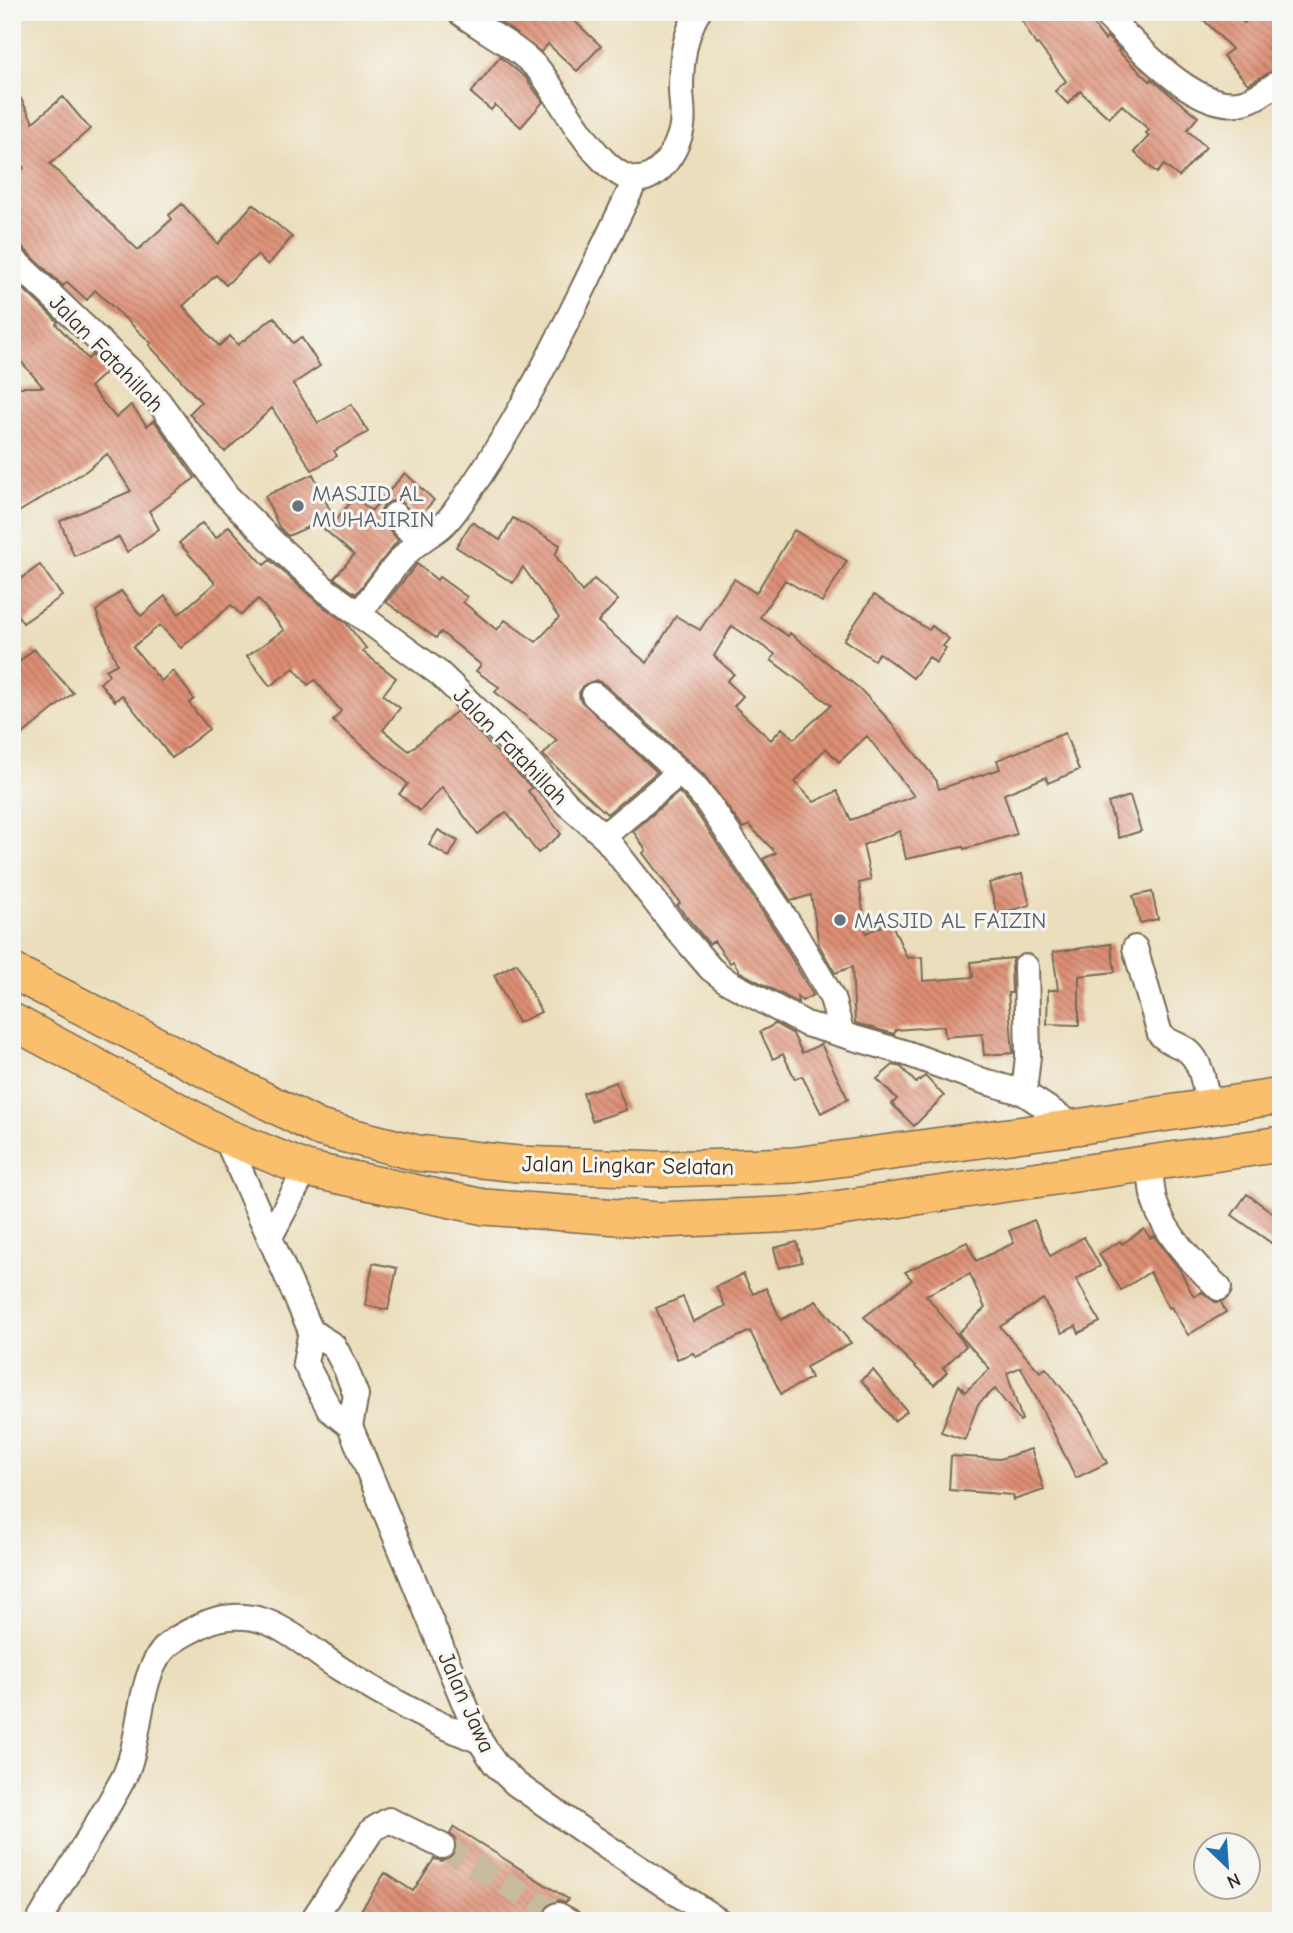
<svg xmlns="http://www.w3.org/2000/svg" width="1293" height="1933" viewBox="0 0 1293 1933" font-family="'Comic Neue',sans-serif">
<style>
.building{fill:url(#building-back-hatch);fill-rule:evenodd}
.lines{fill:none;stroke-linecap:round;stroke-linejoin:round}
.minor-tunnel{stroke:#c8ba9c;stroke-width:24;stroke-dasharray:24 12;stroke-linecap:butt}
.minor-casing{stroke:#796955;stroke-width:28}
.highway-casing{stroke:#796955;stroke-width:38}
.minor{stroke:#fff;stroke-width:24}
.highway{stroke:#f9bf6d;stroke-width:35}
.worship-dot{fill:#6b7280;stroke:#f6f6f2;stroke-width:2.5}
.labels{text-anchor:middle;stroke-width:6;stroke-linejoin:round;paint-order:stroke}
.street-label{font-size:23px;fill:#3b2a1e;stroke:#f6f6f2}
.worship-label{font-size:23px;fill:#5b616d;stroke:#f6f6f2;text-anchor:start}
</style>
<defs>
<pattern id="building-back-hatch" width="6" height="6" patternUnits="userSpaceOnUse" patternTransform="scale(1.75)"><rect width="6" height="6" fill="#dd8e74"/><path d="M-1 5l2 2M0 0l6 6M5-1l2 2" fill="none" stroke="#b4745f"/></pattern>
</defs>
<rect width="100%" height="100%" fill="#f6f6f2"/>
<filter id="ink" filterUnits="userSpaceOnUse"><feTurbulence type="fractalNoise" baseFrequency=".0143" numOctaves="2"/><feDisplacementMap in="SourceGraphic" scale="14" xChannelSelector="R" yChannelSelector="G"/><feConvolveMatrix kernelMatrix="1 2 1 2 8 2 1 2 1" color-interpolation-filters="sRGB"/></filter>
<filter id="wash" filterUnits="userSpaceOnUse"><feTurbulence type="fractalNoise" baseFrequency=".00686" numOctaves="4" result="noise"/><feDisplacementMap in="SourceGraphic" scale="28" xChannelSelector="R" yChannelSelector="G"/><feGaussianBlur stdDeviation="1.57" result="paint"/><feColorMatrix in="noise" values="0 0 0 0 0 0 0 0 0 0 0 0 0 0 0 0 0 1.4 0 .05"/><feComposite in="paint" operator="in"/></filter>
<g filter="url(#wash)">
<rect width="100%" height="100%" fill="#ebdebc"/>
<g id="blocks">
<path class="building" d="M 486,12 L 565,12 L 601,46 L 577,71 L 548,44 L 541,52 Z
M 1017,12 L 1084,12 L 1105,40 L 1107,37 L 1120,50 L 1118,51 L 1150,81 L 1151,79 L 1198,117 L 1187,130 L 1206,147 L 1179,177 L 1164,165 L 1157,173 L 1134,152 L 1149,136 L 1146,133 L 1149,130 L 1122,105 L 1109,118 L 1080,91 L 1068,104 L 1055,91 L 1066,81 L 1038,44 L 1036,45 Z
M 1196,12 L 1233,12 L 1244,23 L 1255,12 L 1281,12 L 1281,66 L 1248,84 L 1223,56 L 1232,49 Z
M 500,57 L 526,78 L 543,102 L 521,127 L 495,105 L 491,110 L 471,93 Z
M 12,82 L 33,122 L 63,97 L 90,129 L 50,164 L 138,250 L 172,219 L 169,215 L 182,204 L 218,244 L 253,204 L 292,237 L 268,265 L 257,255 L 226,285 L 216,275 L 183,306 L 219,346 L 230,336 L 238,345 L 274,317 L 293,343 L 301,337 L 320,366 L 293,384 L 318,423 L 351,404 L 368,432 L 334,451 L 337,456 L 312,470 L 272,408 L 225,452 L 189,414 L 201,402 L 149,345 L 151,343 L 95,290 L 87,300 L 67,282 L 63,286 L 22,247 L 12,244 L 12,180 L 24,168 L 12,146 Z
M 13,279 L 58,322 L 56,324 L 88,359 L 92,355 L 108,370 L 90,387 L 116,418 L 131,405 L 147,426 L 154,420 L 195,478 L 149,511 L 159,529 L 127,552 L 119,537 L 74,556 L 60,521 L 131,491 L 107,454 L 86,471 L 12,516 L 12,387 L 43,387 L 12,351 Z
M 405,473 L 434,500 L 418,518 L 400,501 L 391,501 L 384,505 L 381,511 L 381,519 L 398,540 L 356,594 L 334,578 L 354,555 L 317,523 L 288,536 L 279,527 L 265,496 L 313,474 L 335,521 L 355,497 L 371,511 Z
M 513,518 L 560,545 L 555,555 L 582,592 L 594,579 L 618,600 L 598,622 L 647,663 L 676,616 L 700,630 L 734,579 L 756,593 L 794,530 L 847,561 L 822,602 L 785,580 L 760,617 L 788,636 L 790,633 L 860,689 L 888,719 L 936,780 L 939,789 L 1000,769 L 997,760 L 1065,733 L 1079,770 L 1048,783 L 1046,777 L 1004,794 L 1017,834 L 964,849 L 963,847 L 906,859 L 900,831 L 863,845 L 871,880 L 859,883 L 866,933 L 891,922 L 907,958 L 922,957 L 923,981 L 973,977 L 971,962 L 1014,958 L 1011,967 L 1012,993 L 1008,993 L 1013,1053 L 984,1055 L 982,1034 L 945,1037 L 944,1026 L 896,1030 L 894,1034 L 855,1023 L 852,967 L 835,973 L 819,945 L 811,895 L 791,901 L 763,859 L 776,853 L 749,825 L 743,828 L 704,775 L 604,684 L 596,680 L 584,685 L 579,693 L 580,700 L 657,772 L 607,814 L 543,755 L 557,740 L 495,692 L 499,687 L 476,671 L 481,665 L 441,632 L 436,638 L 386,602 L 417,564 L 437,580 L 439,577 L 467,597 L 463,602 L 497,630 L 505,620 L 536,642 L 559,618 L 523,567 L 513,583 L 456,547 L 472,522 L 500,540 ZM 732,626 L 775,654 L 771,660 L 831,705 L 794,739 L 782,728 L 771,740 L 734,706 L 743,696 L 727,681 L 734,674 L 714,656 ZM 867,736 L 914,796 L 851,820 L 837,791 L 814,802 L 795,782 L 826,748 L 839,762 Z
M 202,523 L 216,538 L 229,526 L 264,565 L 270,560 L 317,602 L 346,623 L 366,648 L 362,651 L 396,678 L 383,695 L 400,708 L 383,730 L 409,751 L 457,711 L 532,788 L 528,791 L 561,834 L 538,853 L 506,812 L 478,834 L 442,787 L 420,811 L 399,794 L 408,784 L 333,721 L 341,711 L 315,680 L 308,685 L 294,668 L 270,686 L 247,656 L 284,630 L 258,599 L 241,615 L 231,605 L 181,648 L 160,625 L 133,647 L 161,681 L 173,671 L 194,699 L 189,703 L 209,729 L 172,758 L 122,695 L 115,701 L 100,683 L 109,675 L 106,670 L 117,664 L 96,611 L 121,591 L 141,616 L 165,596 L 179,614 L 215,583 L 179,543 Z
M 40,565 L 62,596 L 23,623 L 12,607 L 12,585 Z
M 874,595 L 929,630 L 932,626 L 949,639 L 943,646 L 946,648 L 936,663 L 929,657 L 913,678 L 879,653 L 874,660 L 844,640 Z
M 34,649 L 73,693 L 12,743 L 12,668 Z
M 679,792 L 694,809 L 778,935 L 813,995 L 802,1001 L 797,996 L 798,1003 L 740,972 L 733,961 L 730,963 L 714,941 L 709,944 L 677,905 L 680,903 L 643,853 L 646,850 L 633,831 Z
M 1130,796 L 1141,831 L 1119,838 L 1108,803 Z
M 438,830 L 458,841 L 449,857 L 429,845 Z
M 1022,874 L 1030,905 L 997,914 L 989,883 Z
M 1152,892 L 1158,919 L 1140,923 L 1133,896 Z
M 1111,944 L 1115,972 L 1079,976 L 1079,1025 L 1047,1024 L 1048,990 L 1058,990 L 1053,952 Z
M 517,963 L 541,1012 L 518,1023 L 494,975 Z
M 775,1024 L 793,1034 L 802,1053 L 821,1044 L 848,1099 L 821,1113 L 802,1076 L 795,1079 L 783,1054 L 773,1059 L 760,1032 Z
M 893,1065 L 901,1067 L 916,1083 L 925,1076 L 944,1096 L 914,1126 L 892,1104 L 897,1099 L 877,1079 Z
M 616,1082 L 626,1110 L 592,1121 L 583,1093 Z
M 1247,1194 L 1281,1219 L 1281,1250 L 1232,1215 Z
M 1034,1220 L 1050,1256 L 1084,1237 L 1100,1266 L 1076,1279 L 1100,1322 L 1079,1333 L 1076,1326 L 1062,1333 L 1043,1299 L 1000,1327 L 1040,1372 L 1046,1368 L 1082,1414 L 1107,1463 L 1076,1478 L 1021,1367 L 1007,1373 L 1022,1420 L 1020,1421 L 995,1389 L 978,1404 L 965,1440 L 941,1432 L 959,1385 L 965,1392 L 990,1369 L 958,1333 L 985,1308 L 970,1274 L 926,1295 L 966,1346 L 943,1368 L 947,1372 L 934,1385 L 864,1317 L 912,1280 L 905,1272 L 967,1242 L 976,1261 L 1014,1243 L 1009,1231 Z
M 1144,1229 L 1150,1238 L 1154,1236 L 1180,1270 L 1194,1297 L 1202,1292 L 1215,1302 L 1221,1302 L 1226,1312 L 1188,1335 L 1171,1307 L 1169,1308 L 1150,1272 L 1121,1290 L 1099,1254 L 1120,1241 L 1122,1244 Z
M 797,1242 L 802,1262 L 779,1268 L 774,1248 Z
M 373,1263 L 397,1268 L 388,1310 L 365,1305 Z
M 743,1274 L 753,1294 L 766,1288 L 781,1320 L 816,1301 L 851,1343 L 806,1367 L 811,1378 L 781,1394 L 750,1331 L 696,1357 L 693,1353 L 677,1359 L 656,1308 L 683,1297 L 693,1322 L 725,1306 L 716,1287 Z
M 873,1370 L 907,1411 L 894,1421 L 861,1380 Z
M 1031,1449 L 1044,1490 L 1014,1500 L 1013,1495 L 949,1490 L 951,1456 L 1000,1459 Z
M 454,1827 L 568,1899 L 566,1902 L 558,1900 L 550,1903 L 545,1909 L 545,1921 L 354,1921 L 385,1873 L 413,1891 L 434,1859 L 442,1861 L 451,1858 L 457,1846 L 455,1838 L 450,1834 Z"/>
</g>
</g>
<g filter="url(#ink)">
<use href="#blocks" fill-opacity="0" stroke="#796955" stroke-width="2"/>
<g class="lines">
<path class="minor-tunnel" d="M 442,1846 L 558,1915"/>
<defs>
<path id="minor" d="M 459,12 C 484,31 515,45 537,68 C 560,92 608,202 652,175 C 666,167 677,147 681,131 C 685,117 681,103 681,89 C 681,62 684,36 698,12
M 1103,12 C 1133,41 1197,115 1243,102 C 1256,99 1270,88 1281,81
M 12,258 L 137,377 L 159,402 L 227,496 L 278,547 L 327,591 L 440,674 L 517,749 L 566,803 L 604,836 L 674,926 L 711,969 L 728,982 L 806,1024 L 906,1053 L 980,1080 L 1024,1093 L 1076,1127
M 395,515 L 420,542
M 359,614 C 374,594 388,573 405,555 C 419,538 439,533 453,514 C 529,411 580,294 636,179
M 594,695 L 693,785 L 706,800 L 791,927 L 821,978 L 832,998 L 842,1034
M 604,836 L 679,773
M 1135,948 L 1160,1034 C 1168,1043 1179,1044 1188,1051 C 1203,1063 1205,1091 1209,1108
M 1024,1093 L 1028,1056 L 1026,967
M 225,1136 L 311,1331 L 334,1346 L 346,1369 L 356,1395 L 350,1426
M 1150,1164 C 1151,1176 1151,1190 1155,1203 C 1165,1235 1195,1265 1219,1288
M 270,1237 L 306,1169
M 311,1331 L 305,1363 L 330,1410 L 350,1426 L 480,1741 L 495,1764 L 516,1784 L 589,1835 L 719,1921
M 558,1915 L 569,1921
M 39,1921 C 66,1874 97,1827 123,1779 C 143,1741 136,1673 168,1645 C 177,1637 190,1631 200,1626 C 220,1615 246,1614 267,1622 C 291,1631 317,1654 339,1668 C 384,1697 430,1722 480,1741
M 312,1921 L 372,1830 L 389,1820 L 442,1846"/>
<path id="highway" d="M 12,971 L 319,1128 L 417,1153 L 518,1164 L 661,1169 L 795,1165 L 1076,1127 L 1281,1096
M 12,1021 L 225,1136 L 306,1169 L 484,1207 L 659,1220 L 800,1214 L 1281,1144"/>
</defs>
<use href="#minor" class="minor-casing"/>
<use href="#highway" class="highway-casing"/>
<use href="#minor" class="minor"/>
<use href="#highway" class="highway"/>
</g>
</g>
<g class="worship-dot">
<circle cx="298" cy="506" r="7"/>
<circle cx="840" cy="920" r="7"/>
</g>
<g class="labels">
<g class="street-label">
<text transform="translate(107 353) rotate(46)" y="8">Jalan Fatahillah</text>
<text transform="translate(511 746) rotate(46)" y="8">Jalan Fatahillah</text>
<text transform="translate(628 1165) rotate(1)" y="8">Jalan Lingkar Selatan</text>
<text transform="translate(467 1702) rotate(66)" y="8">Jalan Jawa</text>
</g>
<g class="worship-label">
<text x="312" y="501">MASJID AL<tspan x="312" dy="26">MUHAJIRIN</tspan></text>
<text x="854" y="928">MASJID AL FAIZIN</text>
</g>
</g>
<rect width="1293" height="1933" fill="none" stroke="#f6f6f2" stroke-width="42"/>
<g transform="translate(1227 1866) rotate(155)"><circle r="33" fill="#f6f6f2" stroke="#aba49d" stroke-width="2"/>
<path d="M0-5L12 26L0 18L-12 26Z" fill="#1f6fb2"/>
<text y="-10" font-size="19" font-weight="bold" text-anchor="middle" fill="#3b2a1e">N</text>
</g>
</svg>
